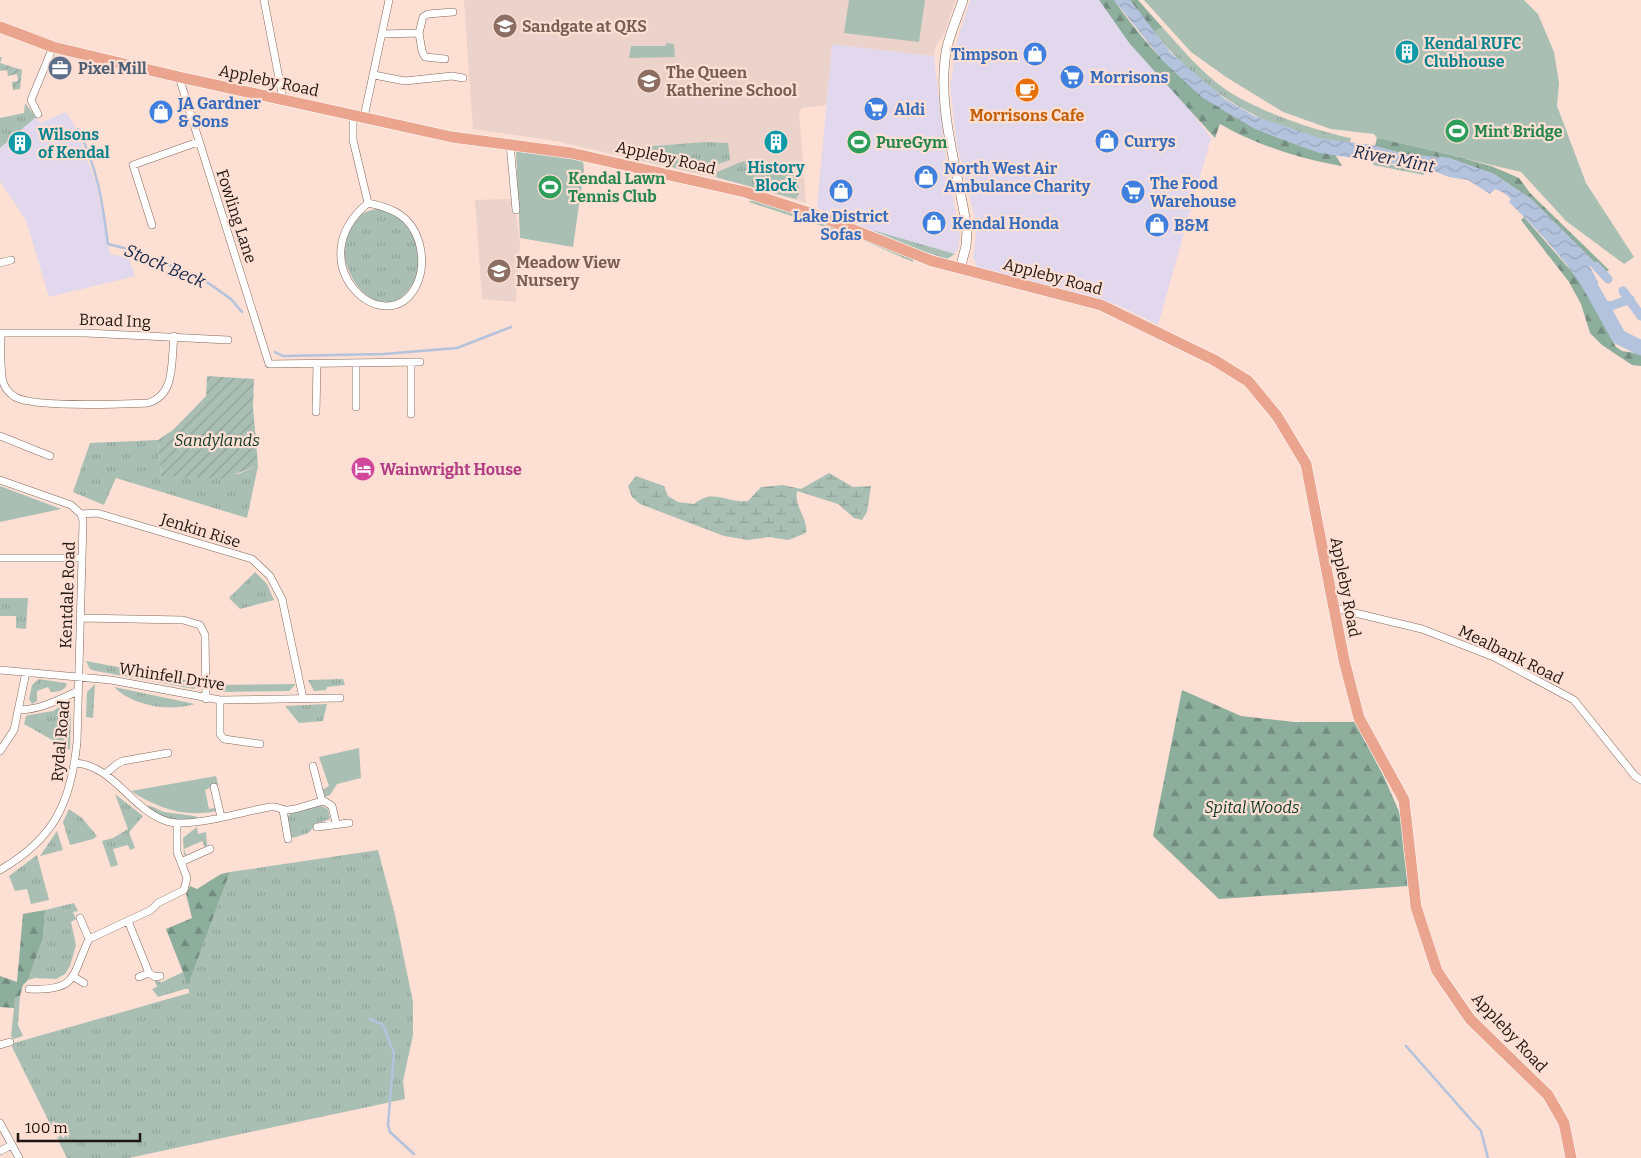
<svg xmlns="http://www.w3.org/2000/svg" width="1641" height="1158" viewBox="0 0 1641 1158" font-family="Bitter,serif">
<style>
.commercial{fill:#e1d8ed}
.education{fill:#ebd2ca}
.grass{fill:url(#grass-tufts)}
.forest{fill:url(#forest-firs)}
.wetland{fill:url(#wetland-marsh)}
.park{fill:#a9bfb4}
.garden{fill:url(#garden-furrows)}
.water{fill:url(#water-waves)}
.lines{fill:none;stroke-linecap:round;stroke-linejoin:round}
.stream{stroke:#b3c2dd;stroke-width:2.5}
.canal{stroke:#b3c2dd;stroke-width:9}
.river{stroke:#b3c2dd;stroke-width:15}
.minor-casing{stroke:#82685e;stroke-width:8}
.tertiary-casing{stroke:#82685e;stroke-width:10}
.primary-casing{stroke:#fff;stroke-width:12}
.minor{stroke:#fff;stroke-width:7}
.tertiary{stroke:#fff;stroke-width:9}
.primary{stroke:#eba58f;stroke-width:11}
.labels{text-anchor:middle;stroke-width:4.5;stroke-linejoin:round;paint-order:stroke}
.education-label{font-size:16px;font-weight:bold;fill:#785e54;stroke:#fddfd3;text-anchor:start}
.culture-label{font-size:16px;font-weight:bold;fill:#0d838f;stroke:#fddfd3;text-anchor:start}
.shop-label{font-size:16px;font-weight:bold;fill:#366cbe;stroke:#fddfd3;text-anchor:start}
.service-label{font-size:16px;font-weight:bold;fill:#4e5e75;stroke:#fddfd3;text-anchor:start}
.street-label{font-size:16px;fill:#1f1511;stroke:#fddfd3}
.food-label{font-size:16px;font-weight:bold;fill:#c56008;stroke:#fddfd3}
.leisure-label{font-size:16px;font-weight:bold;fill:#27864d;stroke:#fddfd3;text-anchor:start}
.park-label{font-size:16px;font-style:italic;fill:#0d3928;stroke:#fddfd3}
.hotel-label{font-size:16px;font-weight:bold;fill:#b23c85;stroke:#fddfd3;text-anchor:start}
.water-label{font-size:18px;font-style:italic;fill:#182a4f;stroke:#fddfd3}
</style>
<defs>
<pattern id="grass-tufts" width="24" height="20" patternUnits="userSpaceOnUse" patternTransform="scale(1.25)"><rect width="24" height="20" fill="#a9bfb4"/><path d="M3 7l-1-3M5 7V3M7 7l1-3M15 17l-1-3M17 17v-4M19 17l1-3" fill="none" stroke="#91a39a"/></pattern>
<pattern id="forest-firs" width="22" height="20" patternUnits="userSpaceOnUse" patternTransform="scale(1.25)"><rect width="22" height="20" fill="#8dad9d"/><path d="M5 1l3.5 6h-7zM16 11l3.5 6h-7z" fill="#738c7f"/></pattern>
<pattern id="wetland-marsh" width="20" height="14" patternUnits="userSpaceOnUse" patternTransform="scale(1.25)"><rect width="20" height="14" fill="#a9bfb4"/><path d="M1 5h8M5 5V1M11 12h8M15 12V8" fill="none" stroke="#91a39a"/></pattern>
<pattern id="garden-furrows" width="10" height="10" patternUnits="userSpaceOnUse" patternTransform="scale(1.25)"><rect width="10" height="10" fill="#a9bfb4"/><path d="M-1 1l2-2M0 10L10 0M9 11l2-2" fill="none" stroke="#91a39a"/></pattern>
<pattern id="water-waves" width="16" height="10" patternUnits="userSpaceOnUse" patternTransform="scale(1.25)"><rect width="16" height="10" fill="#b3c2dd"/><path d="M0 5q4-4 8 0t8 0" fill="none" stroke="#9aa6bd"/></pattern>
</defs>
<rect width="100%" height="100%" fill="#fddfd3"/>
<path class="commercial" d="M 970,0 L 1109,0 L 1211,138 L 1158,325 L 1115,304 L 1061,288 L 978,269 L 973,257 L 976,236 L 975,219 L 957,145 L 950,86 L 958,38 Z
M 832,44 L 934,56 L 944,146 L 960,236 L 958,250 L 947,259 L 919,250 L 817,208 Z
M 66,112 L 74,124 L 96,183 L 110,254 L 129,258 L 135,276 L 49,297 L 26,220 L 0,181 L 0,148 L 36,117 L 40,123 Z"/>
<path class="education" d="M 464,0 L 956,0 L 944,34 L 936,46 L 934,56 L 832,44 L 826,105 L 802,108 L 799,113 L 806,203 L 724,180 L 556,141 L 473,129 Z
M 513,199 L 520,242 L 516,302 L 482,299 L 475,200 Z"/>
<path class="grass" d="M 1162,27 C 1182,49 1201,72 1225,89 C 1255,110 1315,131 1351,138 L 1350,143 C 1272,136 1203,93 1154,32 Z
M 25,103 L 36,117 L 0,148 L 0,118 L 24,113 Z
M 704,142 L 728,143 L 730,160 L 694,172 L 633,158 L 631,148 Z
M 755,160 L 764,160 L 764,166 L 797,174 L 799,193 L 796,199 L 716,177 L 717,172 L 741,162 Z
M 1374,162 L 1425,170 L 1424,175 L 1373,165 Z
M 752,200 L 796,212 L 913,259 L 913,262 L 858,238 L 749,202 Z
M 377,209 C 412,214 430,256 412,285 C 371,349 302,221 377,209 Z
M 872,230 L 955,254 L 947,259 L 919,250 Z
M 158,440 L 161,476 L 238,474 L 258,466 L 247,518 L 116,478 L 104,505 L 73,492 L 90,443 Z
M 255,572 L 267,584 L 274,600 L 240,609 L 229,598 Z
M 0,598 L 28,598 L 26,629 L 16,628 L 16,616 L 0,616 Z
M 86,661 L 202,683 L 194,689 L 96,671 L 90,669 Z
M 39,679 L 65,683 L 67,684 C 65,691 57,692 51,692 L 48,687 L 37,691 L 37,701 L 32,704 L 29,699 L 32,685 Z
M 343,679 L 345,685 L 327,687 L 326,690 L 314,691 L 308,680 Z
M 95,684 L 93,718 L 86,717 L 87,692 Z
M 296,684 L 289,691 L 218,692 L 215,690 L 215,685 Z
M 114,687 L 195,704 C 169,712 133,706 114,687 Z
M 63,704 L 71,713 L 70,750 L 24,724 L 26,716 L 29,715 L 53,711 Z
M 327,704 L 323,721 L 299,723 L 285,706 Z
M 115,794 L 143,816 L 129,832 L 135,848 L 130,850 L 128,845 L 113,849 L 118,865 L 111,867 L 102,841 L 113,838 L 128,829 Z
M 148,805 L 164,812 L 195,816 L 198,818 C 183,821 155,820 148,805 Z
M 319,805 L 328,809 L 330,819 L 318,823 L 308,833 L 293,838 L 291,836 L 287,817 L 290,814 Z
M 69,809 L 82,818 L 97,836 L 93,839 L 70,845 L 63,822 Z
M 197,827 L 198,834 L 206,832 L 207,846 L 205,847 L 202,841 L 184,849 L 186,855 L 184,855 L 183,838 Z
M 57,831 L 63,850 L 40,856 Z
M 378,850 L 395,915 L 413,1002 L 413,1035 L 403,1081 L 405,1099 L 129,1158 L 67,1158 L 12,1047 L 14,1043 L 189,993 L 189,989 L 185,989 L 158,997 L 152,989 L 157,987 L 155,981 L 162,982 L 183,972 L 188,984 L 230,872 Z
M 37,855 L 49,900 L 31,904 L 27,889 L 15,891 L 9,876 Z
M 74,903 L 78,911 L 73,912 L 76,919 L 71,922 L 76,945 L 70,966 L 65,974 L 56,979 L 35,978 L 28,980 L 43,938 L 45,910 Z
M 20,996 L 18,1025 L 23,1036 L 14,1039 L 11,1036 L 15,998 Z"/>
<path class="forest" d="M 1099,0 L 1114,0 C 1159,65 1212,114 1287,141 C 1303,147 1318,153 1335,154 L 1342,166 C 1303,160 1254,144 1220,124 L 1215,138 L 1130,44 Z
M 1130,0 L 1138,0 L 1162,27 L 1154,32 Z
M 1377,138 L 1404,142 L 1491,166 L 1519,178 L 1530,193 L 1609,270 L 1605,273 L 1531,199 L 1494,174 L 1449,158 L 1404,154 L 1375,146 Z
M 1524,217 L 1579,280 L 1616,347 L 1622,351 L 1641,354 L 1641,366 L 1632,365 L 1602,345 L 1590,333 L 1581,304 L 1569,282 L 1521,220 Z
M 1182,690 L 1241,716 L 1294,722 L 1355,722 L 1384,777 L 1404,823 L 1408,886 L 1219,899 L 1153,836 Z
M 230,872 L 188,985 L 166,929 L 192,918 L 186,894 L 190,886 L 197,889 L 221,874 Z
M 45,910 L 43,938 L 28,980 L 23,985 L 20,996 L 15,998 L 14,1008 L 0,1007 L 0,976 L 17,982 L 23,914 Z"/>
<path class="wetland" d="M 829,473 L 853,487 L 871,486 L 867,512 L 862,520 L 854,518 L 838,504 L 797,491 C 794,507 808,518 806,533 L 788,540 L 769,537 L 748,540 L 724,536 L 640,504 L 632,497 L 628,486 L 636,476 L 664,486 L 668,496 L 678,502 L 694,504 C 714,488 725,503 748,501 L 761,487 L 783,485 L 801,489 Z"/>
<path class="park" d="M 849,0 L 925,0 L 919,42 L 844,33 Z
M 1144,0 L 1524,0 L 1538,14 L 1554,52 L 1559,83 L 1557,106 L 1586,183 L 1634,257 L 1624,264 L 1566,221 L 1521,172 L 1377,138 L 1374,134 L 1331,129 L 1283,112 L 1226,77 L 1191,52 Z
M 666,43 L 674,44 L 675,57 L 629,58 L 631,46 L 666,46 Z
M 516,150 L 583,160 L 584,170 L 573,247 L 520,238 Z
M 0,486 L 61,509 L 0,522 Z
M 359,748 L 361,778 L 337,784 L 330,795 L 325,797 L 322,790 L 329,786 L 319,757 Z
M 216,776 L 218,784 L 205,790 L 209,809 L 215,808 L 216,811 C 185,818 157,808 131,791 Z"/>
<path class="garden" d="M 0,57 L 2,57 L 0,63 L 22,70 L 20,89 L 13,90 L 12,82 L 18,81 L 17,74 L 8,76 L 7,70 L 0,71 Z
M 207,376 L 254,379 L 253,407 L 258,466 L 221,479 L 161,476 L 158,440 L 173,430 L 206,396 Z"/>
<path class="water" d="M 1114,0 L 1130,0 L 1171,53 L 1225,99 L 1254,116 L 1323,139 L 1372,145 L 1404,154 L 1449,158 L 1494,174 L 1531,199 L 1605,273 L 1603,276 L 1589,265 L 1598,282 L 1592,301 C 1569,264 1540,232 1509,202 L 1511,199 L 1504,193 L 1495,189 L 1490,194 L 1468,180 L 1449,177 L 1429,169 L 1319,153 L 1255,129 L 1203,98 L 1183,80 L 1162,60 Z"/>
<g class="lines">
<path class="stream" d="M 78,129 C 98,170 102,200 108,244 L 136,251 L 204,280 L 231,299 L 242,312
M 275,352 L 283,356 L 384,354 L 457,348 L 511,327
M 370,1019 L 383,1025 L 394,1053 L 388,1125 L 390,1132 L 414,1154
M 1406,1046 L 1481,1131 L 1488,1158"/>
<path class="canal" d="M 1596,266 L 1608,279
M 1623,291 L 1641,316
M 1601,304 L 1611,306 L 1630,299"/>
<path class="river" d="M 1584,275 L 1619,337 L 1641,348"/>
<defs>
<path id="minor" d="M 264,0 L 283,99
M 419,33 L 422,51 L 425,57 L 445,59
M 383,34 L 419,33 L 423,17 L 428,14 L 453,12
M 374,75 L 405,81 L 452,76 L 463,78
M 179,77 L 269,364 L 420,362
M 38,114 L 31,100 L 53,47
M 353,115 L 353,140 L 368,203
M 364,117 L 389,0
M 510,144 L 516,210
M 368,203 C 393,208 411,216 419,242 C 423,256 423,273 416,286 C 386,344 296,263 368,203 Z
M 152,225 L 133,165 L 198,142
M 0,263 L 11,260
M 0,333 L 86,333 L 228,340
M 1,333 C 1,345 0,372 3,382 C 5,388 9,393 15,397 C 34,408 122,404 148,403 C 176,395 171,361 174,336
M 356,407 L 356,363
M 316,412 L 317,364
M 411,414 L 411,363
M 0,436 L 50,456
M 0,480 L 71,505 L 81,514 L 83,521 L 77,742 C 71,803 54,839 0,870
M 81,514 L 97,513 L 252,559 L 270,576 L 282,599 L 303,698
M 0,558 L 81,558
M 1334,608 L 1422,629 L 1494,657 L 1574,700 L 1635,776 L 1641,780
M 80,618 L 183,620 L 200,625 L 205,635 L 206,699
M 0,670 L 111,680 L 220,700 L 340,698
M 220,700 L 220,734 L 224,739 L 260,744
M 20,710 C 42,709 58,700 78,691
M 0,751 L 14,730 L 26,672
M 75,763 C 113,765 131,809 166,821 C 189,829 244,811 270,807 C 277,805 281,811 288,810 C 300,809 312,803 324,801 L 332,806 L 336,823
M 313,766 L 322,801
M 105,774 L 117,764 L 123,761 L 168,753
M 214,787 L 221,817
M 283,810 L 288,839
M 317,827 L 349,823
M 181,862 L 210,849
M 80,918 L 89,939
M 128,921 L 149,973 L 155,977 L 160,976
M 74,977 L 84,983
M 139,977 L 149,973
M 29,989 C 78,991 71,977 89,939 L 151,910 L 158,903 L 184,890 L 187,878 L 177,852 L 177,823
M 0,1045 L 10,1042
M 0,1123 L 19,1158
M 0,1151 L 12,1145"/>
<path id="tertiary" d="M 960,269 L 966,246 L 967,230 C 959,173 935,105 947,47 C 951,31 958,15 963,0"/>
<path id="primary" d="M 0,27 L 53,47 L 179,77 L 452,137 L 571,153 L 745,192 L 819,216 L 932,261 L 1101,305 L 1214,360 L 1248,381 L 1277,416 L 1306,464 L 1344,660 L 1359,718 L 1404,800 L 1416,907 L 1437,971 L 1470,1019 L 1548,1095 L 1564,1123 L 1571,1158"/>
</defs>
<use href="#minor" class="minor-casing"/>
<use href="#tertiary" class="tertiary-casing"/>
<use href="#primary" class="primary-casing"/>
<use href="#minor" class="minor"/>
<use href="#tertiary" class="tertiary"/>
<use href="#primary" class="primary"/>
</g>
<defs>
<symbol id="school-disc" viewBox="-11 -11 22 22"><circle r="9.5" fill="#8d6e63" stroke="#fddfd3"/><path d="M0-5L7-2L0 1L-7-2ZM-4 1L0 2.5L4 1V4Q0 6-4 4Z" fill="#fff"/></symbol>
<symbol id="building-disc" viewBox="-11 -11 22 22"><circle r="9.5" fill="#0f9aa8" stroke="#fddfd3"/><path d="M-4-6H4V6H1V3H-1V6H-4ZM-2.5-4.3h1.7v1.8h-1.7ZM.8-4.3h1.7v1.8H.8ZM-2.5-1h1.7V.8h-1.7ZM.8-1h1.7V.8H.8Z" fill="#fff"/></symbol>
<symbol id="shop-disc" viewBox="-11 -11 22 22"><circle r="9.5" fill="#3f7fe0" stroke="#fddfd3"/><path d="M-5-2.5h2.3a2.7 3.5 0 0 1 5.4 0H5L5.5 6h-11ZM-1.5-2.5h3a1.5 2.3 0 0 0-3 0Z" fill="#fff"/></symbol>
<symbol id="office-disc" viewBox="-11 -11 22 22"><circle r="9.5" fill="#5c6f8a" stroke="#fddfd3"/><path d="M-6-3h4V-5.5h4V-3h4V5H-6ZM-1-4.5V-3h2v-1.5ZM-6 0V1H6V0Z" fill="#fff"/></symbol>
<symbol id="supermarket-disc" viewBox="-11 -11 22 22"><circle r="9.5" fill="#3f7fe0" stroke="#fddfd3"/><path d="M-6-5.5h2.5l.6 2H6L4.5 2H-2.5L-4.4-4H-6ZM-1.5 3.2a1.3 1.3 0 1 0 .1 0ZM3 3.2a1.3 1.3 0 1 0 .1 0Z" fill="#fff"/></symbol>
<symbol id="cafe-disc" viewBox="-11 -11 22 22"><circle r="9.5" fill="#e8710a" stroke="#fddfd3"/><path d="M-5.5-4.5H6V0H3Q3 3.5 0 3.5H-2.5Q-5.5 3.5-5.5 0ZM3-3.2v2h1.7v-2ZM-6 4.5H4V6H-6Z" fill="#fff"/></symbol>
<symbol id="stadium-disc" viewBox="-11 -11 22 22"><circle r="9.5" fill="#2e9e5b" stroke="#fddfd3"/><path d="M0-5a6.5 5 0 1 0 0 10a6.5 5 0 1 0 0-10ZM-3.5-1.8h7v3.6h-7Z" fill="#fff"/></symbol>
<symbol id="hotel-disc" viewBox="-11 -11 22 22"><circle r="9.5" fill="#d1479c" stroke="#fddfd3"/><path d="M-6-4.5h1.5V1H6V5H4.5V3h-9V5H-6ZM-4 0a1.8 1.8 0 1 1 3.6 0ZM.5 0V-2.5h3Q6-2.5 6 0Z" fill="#fff"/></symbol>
</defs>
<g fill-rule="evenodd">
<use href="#school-disc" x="491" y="12" width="28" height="28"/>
<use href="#building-disc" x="1393" y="38" width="28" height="28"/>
<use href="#shop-disc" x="1021" y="40" width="28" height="28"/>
<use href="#office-disc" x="46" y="54" width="28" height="28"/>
<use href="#supermarket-disc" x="1058" y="63" width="28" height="28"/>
<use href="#school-disc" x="635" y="67" width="28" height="28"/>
<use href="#cafe-disc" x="1013" y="76" width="28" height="28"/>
<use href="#supermarket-disc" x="862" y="95" width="28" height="28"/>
<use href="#shop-disc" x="147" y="98" width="28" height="28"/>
<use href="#stadium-disc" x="1443" y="117" width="28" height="28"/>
<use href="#shop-disc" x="1093" y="127" width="28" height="28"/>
<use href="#building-disc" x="762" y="128" width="28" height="28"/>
<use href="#stadium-disc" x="845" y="128" width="28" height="28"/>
<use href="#building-disc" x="6" y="129" width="28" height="28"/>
<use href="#shop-disc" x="912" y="163" width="28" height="28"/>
<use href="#stadium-disc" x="536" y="173" width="28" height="28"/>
<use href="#shop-disc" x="827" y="177" width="28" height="28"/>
<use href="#supermarket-disc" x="1119" y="178" width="28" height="28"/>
<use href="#shop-disc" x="920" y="209" width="28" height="28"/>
<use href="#shop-disc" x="1143" y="211" width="28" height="28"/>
<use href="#school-disc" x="485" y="257" width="28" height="28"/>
<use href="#hotel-disc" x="349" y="455" width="28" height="28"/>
</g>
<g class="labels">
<g class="education-label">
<text x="522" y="32">Sandgate at QKS</text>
<text x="666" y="78">The Queen<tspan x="666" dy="18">Katherine School</tspan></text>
<text x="516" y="268">Meadow View<tspan x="516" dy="18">Nursery</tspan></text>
</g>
<g class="culture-label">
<text x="1424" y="49">Kendal RUFC<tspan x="1424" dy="18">Clubhouse</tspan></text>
<text x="38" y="140">Wilsons<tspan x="38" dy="18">of Kendal</tspan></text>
<text x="776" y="173" text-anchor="middle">History<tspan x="776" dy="18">Block</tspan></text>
</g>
<g class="shop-label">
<text x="1018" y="60" text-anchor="end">Timpson</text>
<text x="1090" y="83">Morrisons</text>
<text x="178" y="109">JA Gardner<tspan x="178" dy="18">&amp; Sons</tspan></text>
<text x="894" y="115">Aldi</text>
<text x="1124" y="147">Currys</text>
<text x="944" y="174">North West Air<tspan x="944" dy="18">Ambulance Charity</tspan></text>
<text x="1150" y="189">The Food<tspan x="1150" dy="18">Warehouse</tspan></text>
<text x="841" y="222" text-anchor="middle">Lake District<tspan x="841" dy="18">Sofas</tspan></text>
<text x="952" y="229">Kendal Honda</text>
<text x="1174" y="231">B&amp;M</text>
</g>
<g class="service-label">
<text x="78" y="74">Pixel Mill</text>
</g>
<g class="street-label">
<text transform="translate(269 80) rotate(12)" y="6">Appleby Road</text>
<text transform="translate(666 157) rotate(13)" y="6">Appleby Road</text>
<text transform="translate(237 216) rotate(72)" y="6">Fowling Lane</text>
<text transform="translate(1053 276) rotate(15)" y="6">Appleby Road</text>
<text transform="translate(115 320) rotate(2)" y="6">Broad Ing</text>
<text transform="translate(201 530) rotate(17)" y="6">Jenkin Rise</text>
<text transform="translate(1346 587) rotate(79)" y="6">Appleby Road</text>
<text transform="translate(67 595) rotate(-88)" y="6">Kentdale Road</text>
<text transform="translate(1511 654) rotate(26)" y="6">Mealbank Road</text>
<text transform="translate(172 676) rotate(9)" y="6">Whinfell Drive</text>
<text transform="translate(60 741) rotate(-85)" y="6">Rydal Road</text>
<text transform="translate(1510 1032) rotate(47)" y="6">Appleby Road</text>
</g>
<g class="food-label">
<text x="1027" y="121">Morrisons Cafe</text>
</g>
<g class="leisure-label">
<text x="1474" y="137">Mint Bridge</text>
<text x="876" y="148">PureGym</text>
<text x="568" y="184">Kendal Lawn<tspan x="568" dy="18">Tennis Club</tspan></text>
</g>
<g class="park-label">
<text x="217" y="446">Sandylands</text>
<text x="1252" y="813">Spital Woods</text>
</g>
<g class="hotel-label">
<text x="380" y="475">Wainwright House</text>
</g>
<g class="water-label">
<text transform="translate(1394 159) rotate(11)" y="6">River Mint</text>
<text transform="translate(165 266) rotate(23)" y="6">Stock Beck</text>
</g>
</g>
<path d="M18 1133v8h122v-8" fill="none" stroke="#1f1511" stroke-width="2.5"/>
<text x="25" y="1133" font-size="15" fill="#1f1511" stroke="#fddfd3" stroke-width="4" paint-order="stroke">100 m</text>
</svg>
